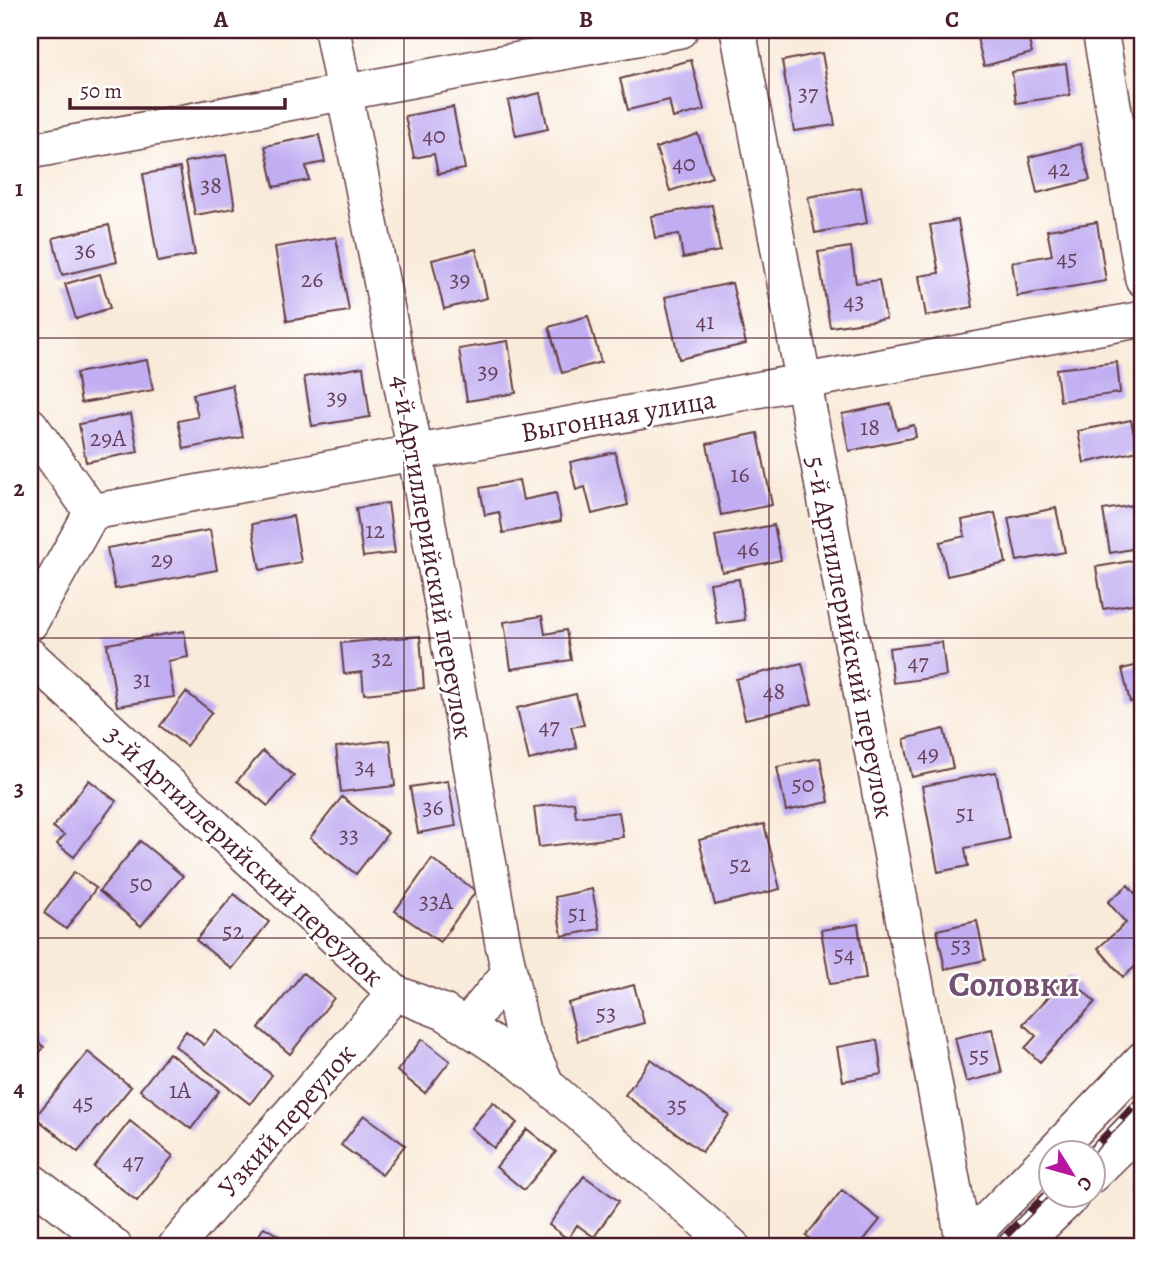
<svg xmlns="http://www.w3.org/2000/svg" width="1173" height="1276" viewBox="0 0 1173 1276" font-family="Alegreya,serif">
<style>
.building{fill:#c1adf1}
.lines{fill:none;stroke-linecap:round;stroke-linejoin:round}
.minor-casing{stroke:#643e45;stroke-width:38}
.minor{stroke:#fff;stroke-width:35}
.rail-casing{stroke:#4a1f2b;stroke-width:8}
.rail{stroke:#fff;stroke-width:5;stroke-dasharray:16;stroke-linecap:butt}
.grid{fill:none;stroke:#4a1f2b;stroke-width:2;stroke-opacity:0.55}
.labels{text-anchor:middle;stroke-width:5;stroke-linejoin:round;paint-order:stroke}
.number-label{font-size:24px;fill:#68425c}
.street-label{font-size:28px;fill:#4a1f2b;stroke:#fff}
.district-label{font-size:35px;font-weight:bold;fill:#745170;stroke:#fff}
.neatline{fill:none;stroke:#4a1f2b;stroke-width:2.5}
.grid-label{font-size:23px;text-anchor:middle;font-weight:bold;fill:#4a1f2b}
</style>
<rect width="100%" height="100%" fill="#fff"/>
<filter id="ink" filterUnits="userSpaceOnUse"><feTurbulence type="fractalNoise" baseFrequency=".0143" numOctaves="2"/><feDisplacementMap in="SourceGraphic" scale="14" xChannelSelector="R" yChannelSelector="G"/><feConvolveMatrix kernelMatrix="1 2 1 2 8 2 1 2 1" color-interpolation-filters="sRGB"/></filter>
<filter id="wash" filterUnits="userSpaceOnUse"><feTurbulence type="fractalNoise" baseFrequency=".00686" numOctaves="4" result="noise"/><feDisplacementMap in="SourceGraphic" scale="28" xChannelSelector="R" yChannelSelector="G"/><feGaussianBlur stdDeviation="1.57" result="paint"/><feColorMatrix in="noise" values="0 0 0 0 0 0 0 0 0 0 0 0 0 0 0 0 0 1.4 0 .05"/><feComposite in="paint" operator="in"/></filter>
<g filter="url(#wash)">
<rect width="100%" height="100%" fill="#f9ebda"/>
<g id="blocks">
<path class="building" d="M 975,30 L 1026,30 L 1032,53 L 984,66 Z
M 822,53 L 835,125 L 794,131 L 782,61 Z
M 691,60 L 704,110 L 673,118 L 669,100 L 628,110 L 620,79 Z
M 1066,64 L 1070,95 L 1016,103 L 1012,72 Z
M 540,93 L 548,129 L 516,136 L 508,101 Z
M 453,107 L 465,169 L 438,174 L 434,154 L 414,158 L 405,116 Z
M 698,134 L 712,177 L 670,191 L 656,148 Z
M 319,135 L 325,162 L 306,166 L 309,180 L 274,187 L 265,146 Z
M 1081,144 L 1090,180 L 1037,193 L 1029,157 Z
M 226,155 L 235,208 L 195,215 L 185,162 Z
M 180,168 L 195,255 L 158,262 L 143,174 Z
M 861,187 L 867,223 L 815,233 L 808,197 Z
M 712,205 L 720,251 L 683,258 L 679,234 L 655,238 L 651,216 Z
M 958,220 L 973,307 L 926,316 L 919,276 L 939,273 L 930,225 Z
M 1097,222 L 1106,281 L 1017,296 L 1012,262 L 1052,255 L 1047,230 Z
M 109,225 L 117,262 L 62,275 L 53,238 Z
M 336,237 L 349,311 L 287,321 L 275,247 Z
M 851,247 L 856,283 L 879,280 L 886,319 L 830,327 L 818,252 Z
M 476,249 L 487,298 L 444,309 L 432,260 Z
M 100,274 L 110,308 L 76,319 L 65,284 Z
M 732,283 L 746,344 L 679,359 L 665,297 Z
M 588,316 L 601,362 L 562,373 L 549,327 Z
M 508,341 L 516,393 L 467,401 L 459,349 Z
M 147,360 L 153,390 L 81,403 L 76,373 Z
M 1117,362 L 1120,393 L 1060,401 L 1056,369 Z
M 363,367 L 370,417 L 312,426 L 304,377 Z
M 232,385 L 243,437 L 184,449 L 178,421 L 198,417 L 193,394 Z
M 891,404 L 897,429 L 914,425 L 916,437 L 849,451 L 842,414 Z
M 131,414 L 138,452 L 86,462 L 79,424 Z
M 1131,420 L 1138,451 L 1084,463 L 1078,431 Z
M 758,433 L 772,505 L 721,515 L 707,444 Z
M 615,452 L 628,505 L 592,514 L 585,487 L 576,490 L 570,462 Z
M 519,480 L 523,500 L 556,493 L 561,521 L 503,533 L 499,512 L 485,515 L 480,488 Z
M 388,503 L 395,553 L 363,557 L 356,508 Z
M 1140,504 L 1143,547 L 1110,553 L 1103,510 Z
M 1056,508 L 1065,552 L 1017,561 L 1008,518 Z
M 995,513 L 1006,563 L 947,576 L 940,542 L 965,536 L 962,520 Z
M 293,516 L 301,562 L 260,570 L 252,524 Z
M 774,525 L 781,560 L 722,572 L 715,536 Z
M 210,530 L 217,570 L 115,589 L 107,548 Z
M 1143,559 L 1143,602 L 1103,609 L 1096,567 Z
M 739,579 L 745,620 L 717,624 L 710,583 Z
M 542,616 L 545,634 L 566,630 L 571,660 L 511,669 L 504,622 Z
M 184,631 L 188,657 L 168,661 L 174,697 L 117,706 L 107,644 Z
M 420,636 L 424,688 L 364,694 L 362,672 L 344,674 L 341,643 Z
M 942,642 L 946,676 L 893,683 L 889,648 Z
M 802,663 L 812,704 L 745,719 L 736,679 Z
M 1143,664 L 1143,699 L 1130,702 L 1122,669 Z
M 186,692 L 212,712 L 186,746 L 160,726 Z
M 576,694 L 584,725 L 571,727 L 577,748 L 529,760 L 517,708 Z
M 944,729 L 953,768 L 912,777 L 904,739 Z
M 390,740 L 395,786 L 341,792 L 336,747 Z
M 263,751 L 294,776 L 268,806 L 237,781 Z
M 820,758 L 829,802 L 786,811 L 777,767 Z
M 996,772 L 1009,839 L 965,848 L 968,866 L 938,872 L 922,786 Z
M 89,780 L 116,801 L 74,857 L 57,844 L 64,835 L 53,827 Z
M 448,781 L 456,826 L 418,833 L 410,787 Z
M 342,797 L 388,833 L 356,874 L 310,838 Z
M 574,802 L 576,817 L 619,812 L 623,837 L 539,847 L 534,807 Z
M 764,824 L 780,889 L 715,905 L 699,840 Z
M 140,841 L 183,876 L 141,926 L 99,891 Z
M 432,859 L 476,891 L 440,942 L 395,911 Z
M 74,872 L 96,888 L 66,929 L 44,913 Z
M 1128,885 L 1143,903 L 1143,960 L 1123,977 L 1098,948 L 1126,923 L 1108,902 Z
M 592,889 L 600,929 L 562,936 L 555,897 Z
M 234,894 L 269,922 L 232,969 L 196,940 Z
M 977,921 L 985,960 L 945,969 L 937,930 Z
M 858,924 L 866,979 L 830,984 L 821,930 Z
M 303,973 L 334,998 L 290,1054 L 259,1028 Z
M 1068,976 L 1095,1002 L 1040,1062 L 1025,1048 L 1036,1036 L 1023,1024 Z
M 634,985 L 644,1023 L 578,1041 L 568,1003 Z
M 992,1029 L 1002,1073 L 966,1082 L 955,1038 Z
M 215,1030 L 272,1075 L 250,1104 L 175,1046 L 186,1031 L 204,1045 Z
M 30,1036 L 44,1047 L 30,1065 Z
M 422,1039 L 450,1061 L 425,1093 L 397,1071 Z
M 877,1040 L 882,1074 L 843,1081 L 837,1047 Z
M 88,1052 L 131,1087 L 78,1152 L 35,1117 Z
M 169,1053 L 219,1091 L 191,1129 L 140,1090 Z
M 651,1059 L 729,1115 L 702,1152 L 625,1095 Z
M 493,1102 L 517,1123 L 494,1148 L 471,1128 Z
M 364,1115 L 405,1145 L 382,1175 L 341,1145 Z
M 130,1121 L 173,1156 L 137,1201 L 94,1167 Z
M 527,1129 L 556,1152 L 524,1190 L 496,1167 Z
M 584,1176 L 619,1201 L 594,1237 L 577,1225 L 568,1239 L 549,1225 Z
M 1137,1185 L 1143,1185 L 1143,1232 L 1141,1232 Z
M 842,1190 L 880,1220 L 859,1246 L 818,1246 L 806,1236 Z
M 264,1227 L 289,1242 L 286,1246 L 252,1246 Z"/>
</g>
</g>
<g filter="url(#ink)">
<use href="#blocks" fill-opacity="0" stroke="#643e45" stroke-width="2"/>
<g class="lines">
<defs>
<path id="minor" d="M 332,30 L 415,452 L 503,944 L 522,1031 L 545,1081
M 738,30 L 964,1244
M 1100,30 L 1143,279
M 30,151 L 680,30
M 30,425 L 92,512 L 30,623
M 92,512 L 1143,319
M 30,656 L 395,993 L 444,1012 L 520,1062 L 732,1246
M 466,1026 L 509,973
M 1052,1154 L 1143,1059
M 1092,1175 L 1143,1125
M 30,1180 L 114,1246
M 176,1246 L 395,993
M 962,1246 L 1050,1156
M 1020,1246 L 1072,1196"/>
</defs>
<use href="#minor" class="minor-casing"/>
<use href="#minor" class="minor"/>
<defs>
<path id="rail" d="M 1088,1154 L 1143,1097
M 995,1246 L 1050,1191"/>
</defs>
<use href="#rail" class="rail-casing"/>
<use href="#rail" class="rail"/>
</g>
</g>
<path class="grid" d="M 404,30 L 404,1246M 769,30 L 769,1246M 30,338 L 1143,338M 30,638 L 1143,638M 30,938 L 1143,938"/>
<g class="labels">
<g class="number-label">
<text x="808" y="101">37</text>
<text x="434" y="143">40</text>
<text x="684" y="171">40</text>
<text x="1059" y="176">42</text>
<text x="211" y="193">38</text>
<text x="85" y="258">36</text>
<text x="1067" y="266">45</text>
<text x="312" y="287">26</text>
<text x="460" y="287">39</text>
<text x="854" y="309">43</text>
<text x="705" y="329">41</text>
<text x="488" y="379">39</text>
<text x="337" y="405">39</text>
<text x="870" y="435">18</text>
<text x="108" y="446">29А</text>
<text x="740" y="482">16</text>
<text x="375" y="538">12</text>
<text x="748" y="556">46</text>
<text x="162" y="567">29</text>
<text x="382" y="666">32</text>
<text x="918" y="670">47</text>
<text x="142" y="687">31</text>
<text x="774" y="699">48</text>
<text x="549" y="734">47</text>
<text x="928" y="761">49</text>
<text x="365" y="774">34</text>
<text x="803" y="792">50</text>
<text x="433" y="815">36</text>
<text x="965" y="821">51</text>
<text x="349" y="843">33</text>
<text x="740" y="872">52</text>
<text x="141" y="891">50</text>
<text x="436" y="909">33А</text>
<text x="577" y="921">51</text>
<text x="233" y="939">52</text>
<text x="961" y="953">53</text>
<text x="844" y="962">54</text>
<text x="606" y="1021">53</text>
<text x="979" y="1063">55</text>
<text x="180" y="1098">1А</text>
<text x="83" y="1110">45</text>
<text x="677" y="1113">35</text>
<text x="133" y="1169">47</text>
</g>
<g class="street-label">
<text transform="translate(618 415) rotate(-10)" y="10">Выгонная улица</text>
<text transform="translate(433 557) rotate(80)" y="10">4-й Артиллерийский переулок</text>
<text transform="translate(851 637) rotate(79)" y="10">5-й Артиллерийский переулок</text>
<text transform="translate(245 855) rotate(43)" y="10">3-й Артиллерийский переулок</text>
<text transform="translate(286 1120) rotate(-49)" y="10">Узкий переулок</text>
</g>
<g class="district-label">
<text x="1014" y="996">Соловки</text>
</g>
</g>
<rect width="1173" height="1276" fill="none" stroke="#fff" stroke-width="77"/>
<g transform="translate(1072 1174) rotate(127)"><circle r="33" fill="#ffffff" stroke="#b7a5aa" stroke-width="2"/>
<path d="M0-5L12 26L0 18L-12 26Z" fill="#b5179e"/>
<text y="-10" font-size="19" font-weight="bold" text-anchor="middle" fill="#4a1f2b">С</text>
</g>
<path d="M70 98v10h215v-10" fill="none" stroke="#4a1f2b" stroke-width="3.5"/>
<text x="80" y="98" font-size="21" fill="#4a1f2b" stroke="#ffffff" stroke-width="5" paint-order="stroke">50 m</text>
<rect x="38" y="38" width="1096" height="1200" class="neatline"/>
<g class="grid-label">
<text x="221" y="27">A</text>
<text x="586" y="27">B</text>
<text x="952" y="27">C</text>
<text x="19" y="196">1</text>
<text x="19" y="496">2</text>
<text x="19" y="796">3</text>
<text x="19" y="1096">4</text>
</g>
</svg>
